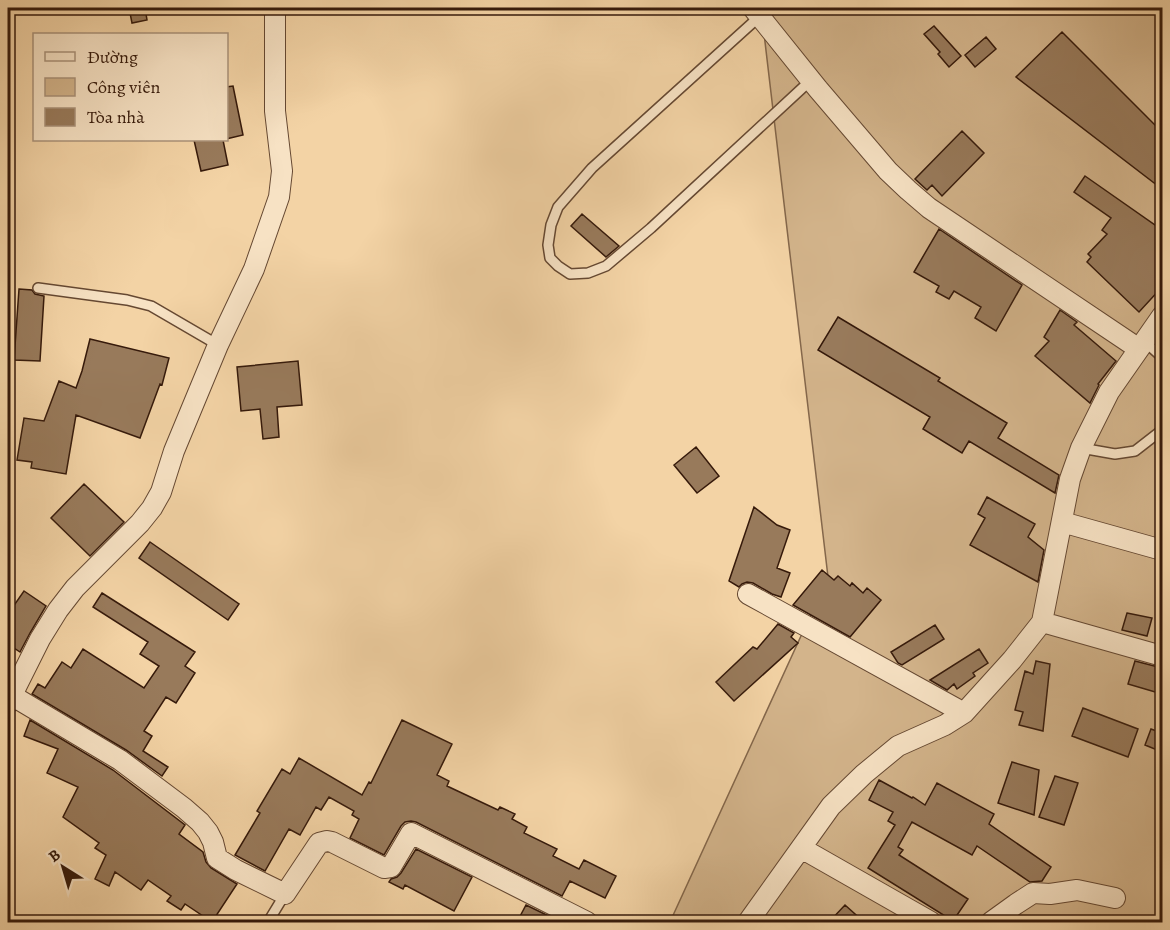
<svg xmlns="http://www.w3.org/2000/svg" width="1170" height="930" viewBox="0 0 1170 930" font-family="Alegreya,serif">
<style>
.green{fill:#d3b48b;stroke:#84674b;stroke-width:1.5}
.building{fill:#987a5b;stroke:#361a0b;stroke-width:1.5}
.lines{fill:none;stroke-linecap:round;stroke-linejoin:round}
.lane-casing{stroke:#654832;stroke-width:12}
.street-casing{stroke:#654832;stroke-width:22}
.lane{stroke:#f7e2c4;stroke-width:9}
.street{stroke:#f7e2c4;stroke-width:20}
</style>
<rect width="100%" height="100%" fill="#f3d3a5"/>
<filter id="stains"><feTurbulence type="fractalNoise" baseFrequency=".00333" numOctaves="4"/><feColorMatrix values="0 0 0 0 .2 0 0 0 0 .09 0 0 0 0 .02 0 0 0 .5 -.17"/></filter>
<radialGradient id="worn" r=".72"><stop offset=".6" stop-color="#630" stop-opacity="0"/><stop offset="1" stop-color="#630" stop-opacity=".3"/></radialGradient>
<path class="green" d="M 761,8 L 1162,8 L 1162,922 L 670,922 L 828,577 Z"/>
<path class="building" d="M 129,8 L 145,8 L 147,20 L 132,23 Z
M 934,26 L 961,56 L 949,67 L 938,54 L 940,52 L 924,34 Z
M 1062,32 L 1162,132 L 1162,189 L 1016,77 Z
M 986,37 L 996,49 L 975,67 L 965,55 Z
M 233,86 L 243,135 L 226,139 L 226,87 Z
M 962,131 L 984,153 L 942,196 L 932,185 L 927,190 L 915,179 Z
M 194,140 L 223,140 L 228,165 L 201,171 Z
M 1085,176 L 1162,230 L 1162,287 L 1139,312 L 1087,262 L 1091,257 L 1088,254 L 1107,234 L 1102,230 L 1111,218 L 1074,192 Z
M 582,214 L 619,246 L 606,257 L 571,226 Z
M 939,229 L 1022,285 L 996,331 L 975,318 L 981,307 L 954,291 L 949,299 L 936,292 L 939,286 L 914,272 Z
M 19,289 L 32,290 L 35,294 L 44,296 L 40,361 L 14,360 Z
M 1060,310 L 1077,322 L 1074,325 L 1116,361 L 1098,384 L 1099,385 L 1090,403 L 1035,356 L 1049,341 L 1044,337 Z
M 838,317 L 940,378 L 938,381 L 1007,423 L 998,438 L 1059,475 L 1055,493 L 969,441 L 962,453 L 923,429 L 930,417 L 818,350 Z
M 90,339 L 169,358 L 162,385 L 160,384 L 140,438 L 76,415 L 66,474 L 31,468 L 32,462 L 17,460 L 24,418 L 44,421 L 59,381 L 76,388 L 82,371 Z
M 298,361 L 302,405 L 277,407 L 279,437 L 263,439 L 260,409 L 241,411 L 237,367 Z
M 696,447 L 719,476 L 697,493 L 674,465 Z
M 84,484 L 124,522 L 90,556 L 51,518 Z
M 987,497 L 1035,524 L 1028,537 L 1044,550 L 1038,582 L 970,545 L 985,518 L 978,514 Z
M 754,507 L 777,525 L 790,530 L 777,568 L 790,573 L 781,597 L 772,594 L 753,583 L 747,582 L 742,584 L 739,587 L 729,581 Z
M 150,542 L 239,604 L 228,620 L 139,558 Z
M 822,570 L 834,580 L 838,576 L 850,586 L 852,583 L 863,593 L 867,588 L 881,600 L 850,637 L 793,605 Z
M 24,591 L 46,606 L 30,633 L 20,652 L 8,644 L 8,614 Z
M 102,593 L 195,652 L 185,666 L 195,673 L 176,703 L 166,697 L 144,731 L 152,736 L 143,751 L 168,767 L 162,776 L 126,750 L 32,694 L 38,684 L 45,688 L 62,662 L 71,668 L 83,649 L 144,688 L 159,666 L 140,654 L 148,642 L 93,607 Z
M 1127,613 L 1152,618 L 1147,636 L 1122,630 Z
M 778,624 L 794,633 L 791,637 L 798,643 L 734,701 L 716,682 L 753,647 L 757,649 Z
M 935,625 L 944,639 L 902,665 L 898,663 L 891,652 Z
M 979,649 L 988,663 L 973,673 L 975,676 L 957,689 L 954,684 L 947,690 L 930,680 Z
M 1036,661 L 1050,664 L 1043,731 L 1019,725 L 1023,712 L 1015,710 L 1025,671 L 1033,674 Z
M 1135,661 L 1162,668 L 1162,694 L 1128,684 Z
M 1083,708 L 1138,729 L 1128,757 L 1072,736 Z
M 30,720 L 113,770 L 185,825 L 179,834 L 203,852 L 206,862 L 211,868 L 237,884 L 212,922 L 185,904 L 181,910 L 167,901 L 171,896 L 148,880 L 141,890 L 115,872 L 109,886 L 95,879 L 106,855 L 95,848 L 99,843 L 63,817 L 78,787 L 47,773 L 58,749 L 24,736 Z
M 402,720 L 452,744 L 437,775 L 449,781 L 447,786 L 498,810 L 500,807 L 515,814 L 512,819 L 527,827 L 524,833 L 557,849 L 553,856 L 579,869 L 584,860 L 616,876 L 605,898 L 570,881 L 562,896 L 416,822 L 411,821 L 405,822 L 401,826 L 384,855 L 350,838 L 359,819 L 352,815 L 354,811 L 329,797 L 321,810 L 316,807 L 300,835 L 289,829 L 265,871 L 235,855 L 260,813 L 257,811 L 282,769 L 290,774 L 299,758 L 362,795 L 369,782 L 371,783 Z
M 1151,729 L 1162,733 L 1162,752 L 1145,745 Z
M 1012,762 L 1039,770 L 1034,815 L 998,803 Z
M 1055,776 L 1078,783 L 1064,825 L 1039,817 Z
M 879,780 L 912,798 L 913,797 L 925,805 L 937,783 L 994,814 L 989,824 L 1051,867 L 1042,881 L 1030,882 L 977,846 L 972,855 L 912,822 L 898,847 L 903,850 L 899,855 L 968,899 L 953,921 L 868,868 L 895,825 L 888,821 L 893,812 L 869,800 Z
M 416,849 L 472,877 L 454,911 L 405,885 L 403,889 L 389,882 L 391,879 L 397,877 L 401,873 Z
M 526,905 L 561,922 L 517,922 Z
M 845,905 L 864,922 L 829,922 Z"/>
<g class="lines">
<defs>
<path id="lane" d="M 760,16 L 592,168 L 558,207 L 551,225 L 548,245 L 550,258 L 558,266 L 570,274 L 588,273 L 606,266 L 651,228 L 811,80
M 38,288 L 127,300 L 151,306 L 218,345
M 1144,341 L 1162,357
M 1081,448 L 1115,454 L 1135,451 L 1162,430
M 268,922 L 285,894"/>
<path id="street" d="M 753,8 L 818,89 L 888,171 L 908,190 L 929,208 L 1139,349
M 1062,522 L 1162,550
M 748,594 L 964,713
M 1042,622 L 1162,656
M 11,695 L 120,760 L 184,808 L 200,822 L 208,832 L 213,842 L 217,858 L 236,870 L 285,894 L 319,843 L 327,841 L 332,842 L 384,868 L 391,867 L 411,833 L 587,922
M 8,703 L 40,639 L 58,610 L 75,588 L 140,523 L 152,508 L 161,492 L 174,451 L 218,345 L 254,269 L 279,197 L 282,171 L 275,111 L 275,8
M 801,848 L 931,922
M 748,922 L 831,806 L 864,774 L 898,746 L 945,725 L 964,713 L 1012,660 L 1042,622 L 1070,479 L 1081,448 L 1109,392 L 1162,316
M 991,922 L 1016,904 L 1033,893 L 1050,894 L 1077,890 L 1115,898"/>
</defs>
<use href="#lane" class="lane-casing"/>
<use href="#street" class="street-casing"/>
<use href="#lane" class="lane"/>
<use href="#street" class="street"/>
</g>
<rect width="1170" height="930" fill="none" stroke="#f3d3a5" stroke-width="30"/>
<rect x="9" y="9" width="1152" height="912" fill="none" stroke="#361a0b" stroke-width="3"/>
<rect x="15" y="15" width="1140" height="900" fill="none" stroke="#361a0b" stroke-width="1.5"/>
<rect x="33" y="33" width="195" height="108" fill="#f7e2c4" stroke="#aa927a" stroke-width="1.5"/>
<rect x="45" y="52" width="30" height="9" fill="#f7e2c4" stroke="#aa927a" stroke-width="1.5"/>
<text x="87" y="63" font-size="18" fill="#361a0b">Đường</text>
<rect x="45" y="78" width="30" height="18" fill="#d3b48b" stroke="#aa927a" stroke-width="1.5"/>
<text x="87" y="93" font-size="18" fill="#361a0b">Công viên</text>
<rect x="45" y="108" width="30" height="18" fill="#987a5b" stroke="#aa927a" stroke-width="1.5"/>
<text x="87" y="123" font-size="18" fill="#361a0b">Tòa nhà</text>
<g transform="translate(63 867) rotate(323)" stroke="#f7e2c4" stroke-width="4.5" paint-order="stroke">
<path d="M0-4.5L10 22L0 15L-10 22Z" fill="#361a0b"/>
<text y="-9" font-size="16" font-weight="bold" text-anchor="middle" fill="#361a0b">B</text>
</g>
<rect width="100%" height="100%" filter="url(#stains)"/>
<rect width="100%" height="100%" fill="url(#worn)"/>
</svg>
